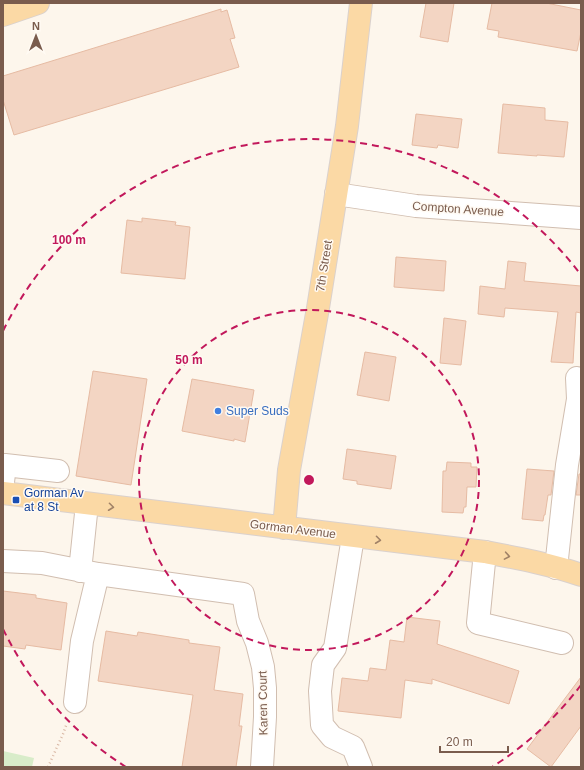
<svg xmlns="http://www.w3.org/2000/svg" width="584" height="770" viewBox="0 0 584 770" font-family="Arial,sans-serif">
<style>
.green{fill:#d8ecc9}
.building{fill:#f3d5c3;stroke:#e6bba3}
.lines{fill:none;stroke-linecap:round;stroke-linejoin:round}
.minor-casing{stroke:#d1beb0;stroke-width:24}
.major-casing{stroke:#dad1cd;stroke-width:24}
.path{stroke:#d9b8a5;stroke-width:2.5;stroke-dasharray:1 3;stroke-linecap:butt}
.minor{stroke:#fff;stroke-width:22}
.major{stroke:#fbd9a5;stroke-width:22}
.oneway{stroke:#a18267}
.ring{fill:none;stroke:#c2185b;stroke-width:2;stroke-dasharray:7 5}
.shop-dot{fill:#3f7fe0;stroke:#fffaf3;stroke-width:1.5}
.transit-dot{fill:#1a4fb4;stroke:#fffaf3;stroke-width:1.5}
.labels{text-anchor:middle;stroke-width:3;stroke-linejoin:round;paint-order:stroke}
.street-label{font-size:12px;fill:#7a5c4d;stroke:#fffaf3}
.shop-label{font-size:12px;fill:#366cbe;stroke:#fffaf3;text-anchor:start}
.transit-label{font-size:12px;fill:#164399;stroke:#fffaf3;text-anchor:start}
.centre{fill:#c2185b;stroke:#fffaf3;stroke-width:2}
.ring-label{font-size:12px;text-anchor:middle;font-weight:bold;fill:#c2185b;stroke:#fffaf3;stroke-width:3;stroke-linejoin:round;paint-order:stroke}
</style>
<rect width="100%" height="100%" fill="#fdf6ec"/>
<path class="green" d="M 3,751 L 34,758 L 32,767 L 3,767 Z"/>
<path class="building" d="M 426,3 L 454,3 L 448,42 L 420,37 Z
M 492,3 L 546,3 L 581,10 L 581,32 L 577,51 L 498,37 L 499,31 L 487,29 Z
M 221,9 L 221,12 L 227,10 L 235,38 L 230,39 L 239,67 L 14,135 L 3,100 L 3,76 Z
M 503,104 L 545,108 L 545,120 L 568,122 L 564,157 L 537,155 L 537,156 L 498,153 Z
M 416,114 L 462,119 L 458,148 L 438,145 L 437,148 L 412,145 Z
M 142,218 L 176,222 L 175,225 L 190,227 L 185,279 L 121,273 L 127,220 L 142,222 Z
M 396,257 L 446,261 L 444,291 L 394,287 Z
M 508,261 L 526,263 L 524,281 L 581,286 L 581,313 L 576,312 L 573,363 L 551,362 L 558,312 L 505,308 L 504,317 L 478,314 L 480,286 L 505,289 Z
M 444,318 L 466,321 L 461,365 L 440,363 Z
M 365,352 L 396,357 L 389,401 L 357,395 Z
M 93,371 L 147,379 L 131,485 L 76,476 Z
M 192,379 L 254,390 L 245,442 L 234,439 L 234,441 L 182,431 Z
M 347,449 L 396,456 L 391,489 L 357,484 L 357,481 L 343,479 Z
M 447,462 L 471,463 L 471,467 L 477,467 L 476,487 L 467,487 L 466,507 L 464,507 L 463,513 L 442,512 L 443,471 L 446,471 Z
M 527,469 L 554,471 L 551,495 L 548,495 L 545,515 L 544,515 L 543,521 L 522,519 Z
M 579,474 L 581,474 L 581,495 L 576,495 Z
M 3,591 L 36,595 L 36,598 L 67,603 L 61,650 L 26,645 L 25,649 L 3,646 Z
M 407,617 L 440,621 L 437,644 L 519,671 L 509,704 L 432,679 L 432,684 L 405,680 L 401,718 L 338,711 L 342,678 L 368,681 L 370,668 L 386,670 L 390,640 L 404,642 Z
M 106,631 L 137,636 L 138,632 L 189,640 L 189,643 L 220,647 L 214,690 L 243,694 L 239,726 L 242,726 L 236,767 L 182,767 L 193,695 L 98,681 Z
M 581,677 L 581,726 L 551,767 L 527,749 Z"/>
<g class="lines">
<defs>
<path id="minor" d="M 336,194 L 416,206 L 581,218
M 3,482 L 5,465 L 58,471
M 353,537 L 335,648 L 323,665 L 320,691 L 322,725 L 332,737 L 353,747 L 361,767
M 485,552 L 478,623 L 562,643
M 3,561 L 42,563 L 98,574 L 243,594 L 248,621 L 257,643 L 263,667 L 265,688 L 265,717 L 262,767
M 556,568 L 567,465 L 578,399 L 577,378
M 80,571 L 87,504
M 75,702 L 82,641 L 98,574"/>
<path id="major" d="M 3,15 L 38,3
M 3,493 L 485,552 C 517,558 550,564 581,575
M 284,528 L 289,470 L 318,308 L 347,126 L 361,3"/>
</defs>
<use href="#minor" class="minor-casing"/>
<use href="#major" class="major-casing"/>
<path class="path" d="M 48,767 L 63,734 L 67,723"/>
<use href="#minor" class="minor"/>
<use href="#major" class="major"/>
</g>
<defs><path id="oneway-chevron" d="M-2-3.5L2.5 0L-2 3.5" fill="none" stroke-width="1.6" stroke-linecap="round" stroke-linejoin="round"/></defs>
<g class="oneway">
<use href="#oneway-chevron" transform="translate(111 507) rotate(7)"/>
<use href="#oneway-chevron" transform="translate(378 540) rotate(7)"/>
<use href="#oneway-chevron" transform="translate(507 556) rotate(10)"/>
</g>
<g class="ring">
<circle cx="309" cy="480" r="170"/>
<path d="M581 685A340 340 0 0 1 492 767M126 767A340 340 0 0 1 3 629M3 331A340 340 0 0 1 581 275"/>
</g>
<circle class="shop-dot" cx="218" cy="411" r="4"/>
<rect class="transit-dot" x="12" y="496" width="8" height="8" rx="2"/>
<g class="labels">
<g class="street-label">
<text transform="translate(458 209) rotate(4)" y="4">Compton Avenue</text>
<text transform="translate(324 266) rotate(-81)" y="4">7th Street</text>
<text transform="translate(293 529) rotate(7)" y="4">Gorman Avenue</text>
<text transform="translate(263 703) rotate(-91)" y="4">Karen Court</text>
</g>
<g class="shop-label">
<text x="226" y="415">Super Suds</text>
</g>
<g class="transit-label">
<text x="24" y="497">Gorman Av<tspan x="24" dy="14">at 8 St</tspan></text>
</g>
</g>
<circle cx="309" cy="480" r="6" class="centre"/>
<g class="ring-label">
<text x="69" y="244">100 m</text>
<text x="189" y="364">50 m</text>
</g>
<rect width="584" height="770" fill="none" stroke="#7a5c4d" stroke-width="8"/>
<g transform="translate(36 36)" stroke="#fffaf3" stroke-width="3" paint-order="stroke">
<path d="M0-3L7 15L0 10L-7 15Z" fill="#7a5c4d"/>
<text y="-6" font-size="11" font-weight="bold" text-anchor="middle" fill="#7a5c4d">N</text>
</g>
<path d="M440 746v6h68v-6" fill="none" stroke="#7a5c4d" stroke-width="2"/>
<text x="446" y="746" font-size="12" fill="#7a5c4d" stroke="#fffaf3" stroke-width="3" paint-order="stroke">20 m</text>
</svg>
